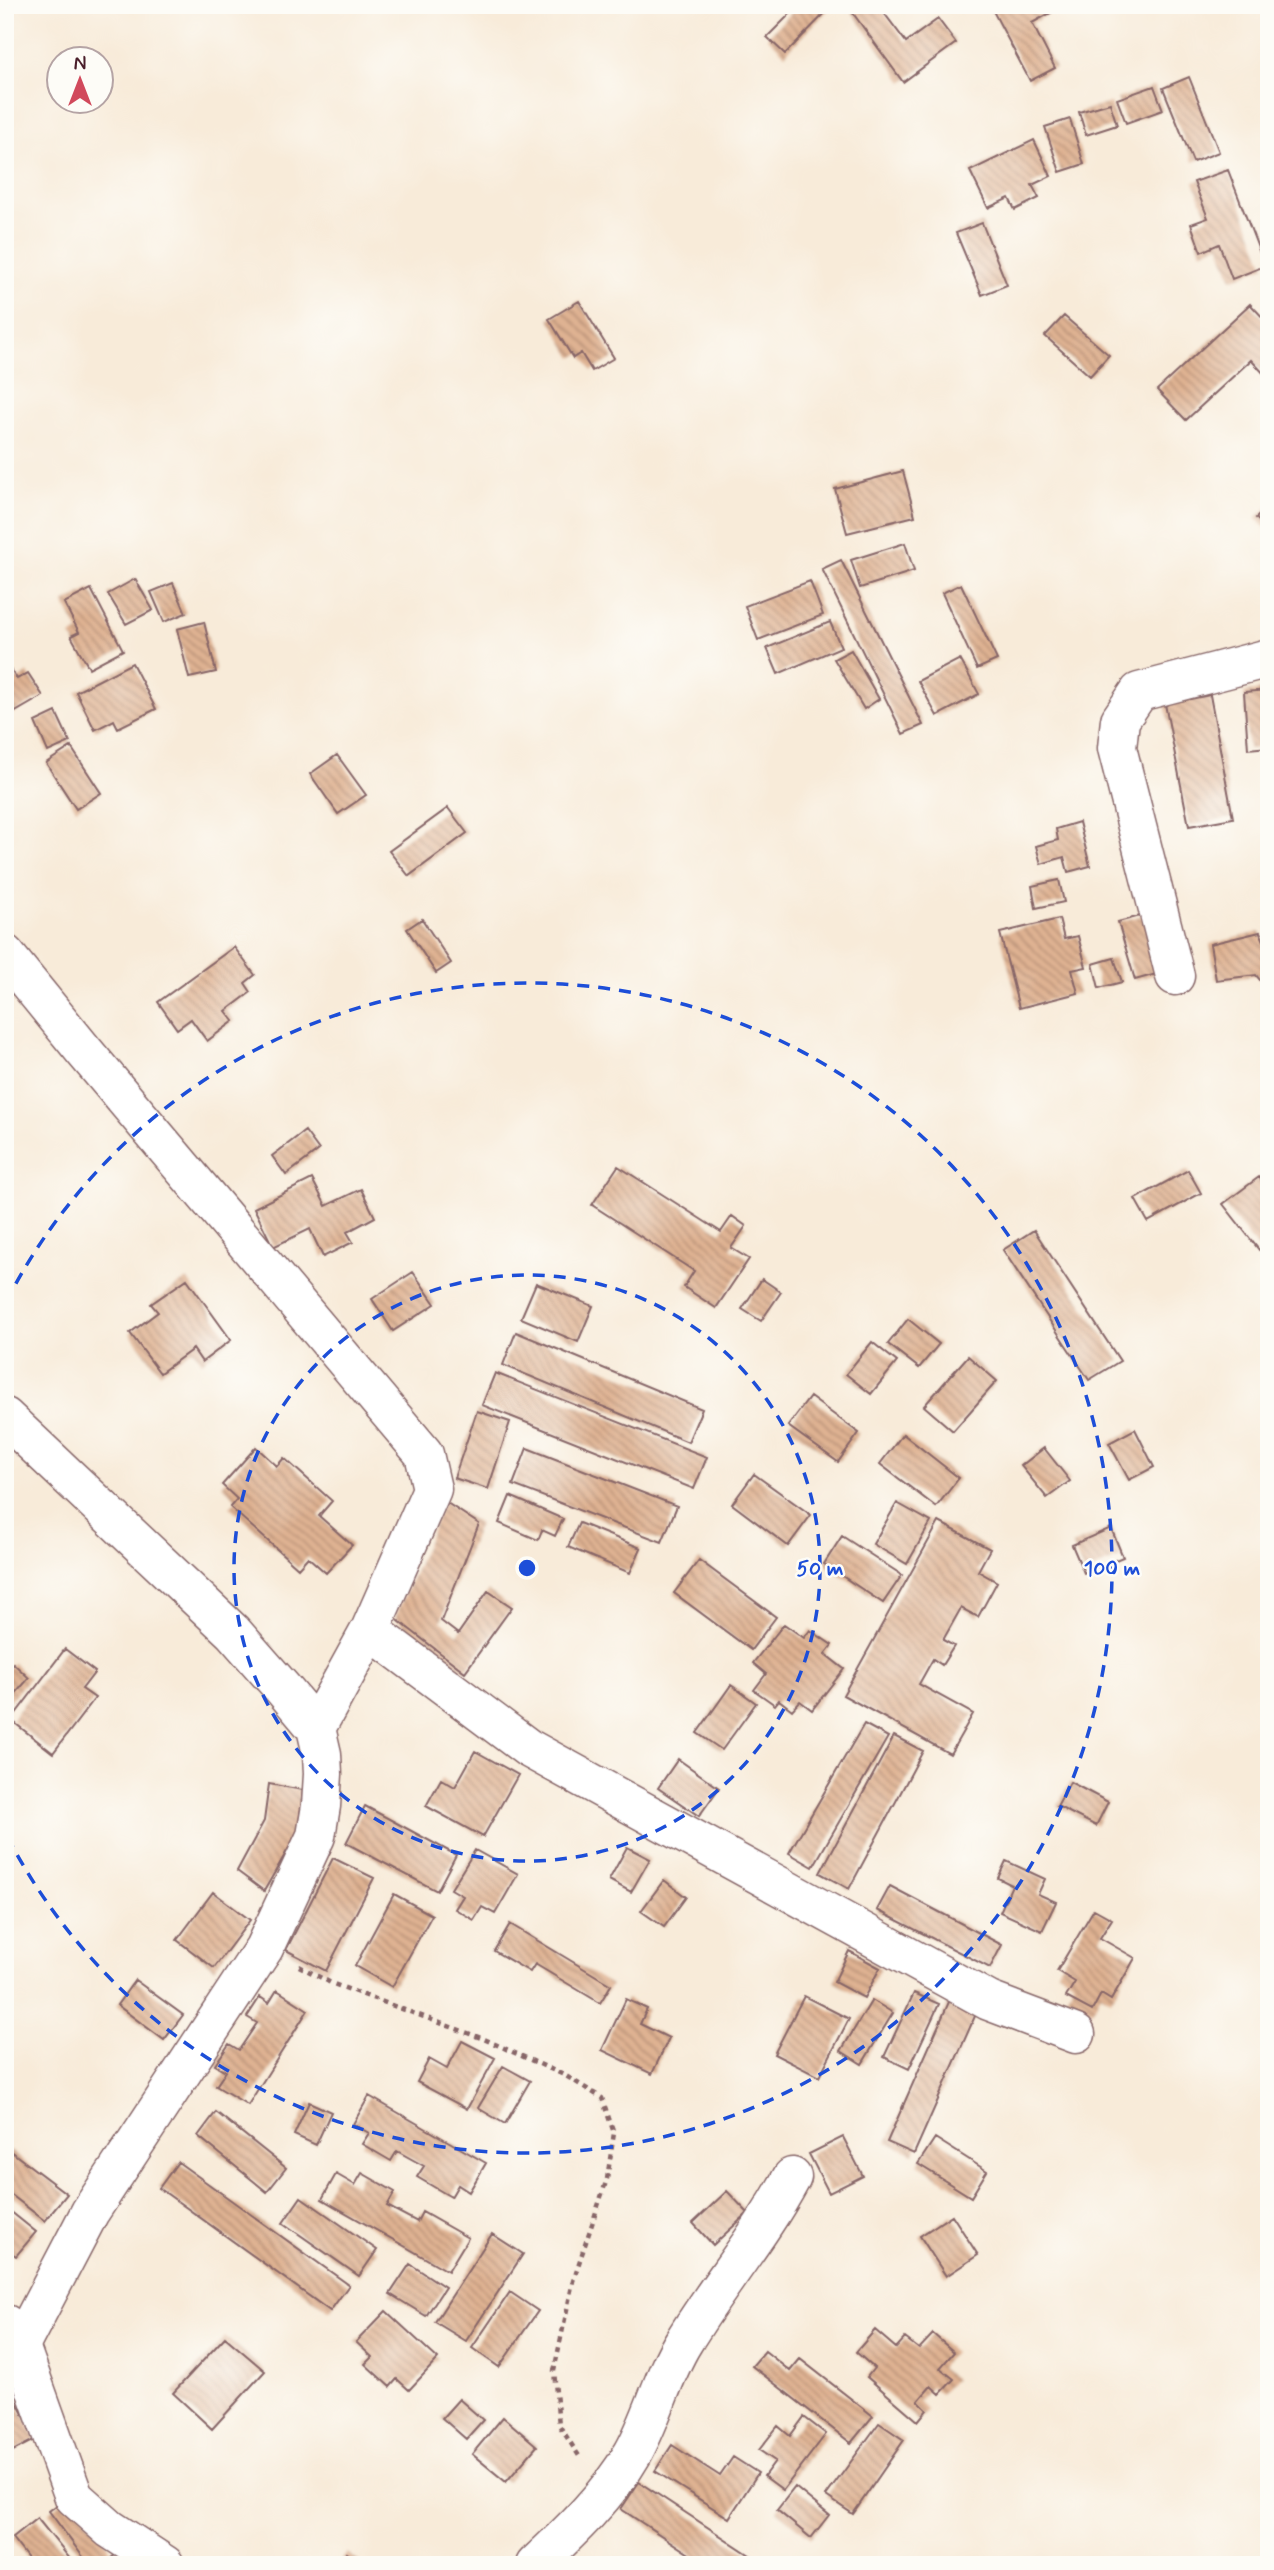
<svg xmlns="http://www.w3.org/2000/svg" width="1274" height="2570" viewBox="0 0 1274 2570" font-family="Mynerve,sans-serif">
<style>
.building{fill:url(#building-back-hatch)}
.lines{fill:none;stroke-linecap:round;stroke-linejoin:round}
.minor-casing{stroke:#876668;stroke-width:41}
.path{stroke:#876668;stroke-width:4.5;stroke-dasharray:5 5;stroke-linecap:butt}
.minor{stroke:#fff;stroke-width:38}
.ring{fill:none;stroke:#1d4ed8;stroke-width:3.5;stroke-dasharray:12 9}
.centre{fill:#1d4ed8;stroke:#fdfcf7;stroke-width:3.5}
.ring-label{font-size:21px;text-anchor:middle;font-weight:bold;fill:#1d4ed8;stroke:#fdfcf7;stroke-width:5;stroke-linejoin:round;paint-order:stroke}
</style>
<defs>
<pattern id="building-back-hatch" width="6" height="6" patternUnits="userSpaceOnUse" patternTransform="scale(1.75)"><rect width="6" height="6" fill="#dfb292"/><path d="M-1 5l2 2M0 0l6 6M5-1l2 2" fill="none" stroke="#b79077"/></pattern>
</defs>
<rect width="100%" height="100%" fill="#fdfcf7"/>
<filter id="ink" filterUnits="userSpaceOnUse"><feTurbulence type="fractalNoise" baseFrequency=".0143" numOctaves="2"/><feDisplacementMap in="SourceGraphic" scale="14" xChannelSelector="R" yChannelSelector="G"/><feConvolveMatrix kernelMatrix="1 2 1 2 8 2 1 2 1" color-interpolation-filters="sRGB"/></filter>
<filter id="wash" filterUnits="userSpaceOnUse"><feTurbulence type="fractalNoise" baseFrequency=".00686" numOctaves="4" result="noise"/><feDisplacementMap in="SourceGraphic" scale="28" xChannelSelector="R" yChannelSelector="G"/><feGaussianBlur stdDeviation="1.57" result="paint"/><feColorMatrix in="noise" values="0 0 0 0 0 0 0 0 0 0 0 0 0 0 0 0 0 1.4 0 .05"/><feComposite in="paint" operator="in"/></filter>
<g filter="url(#wash)">
<rect width="100%" height="100%" fill="#f8ebd9"/>
<g id="blocks">
<path class="building" d="M 799,5 L 833,5 L 785,54 L 767,37 Z
M 847,5 L 878,5 L 906,42 L 938,19 L 956,43 L 903,82 Z
M 1004,5 L 1065,5 L 1032,23 L 1055,68 L 1030,81 L 993,11 Z
M 1189,77 L 1219,152 L 1193,162 L 1163,88 Z
M 1154,86 L 1163,110 L 1126,123 L 1117,99 Z
M 1110,103 L 1117,125 L 1086,135 L 1079,112 Z
M 1070,119 L 1084,164 L 1060,172 L 1045,127 Z
M 1034,140 L 1051,176 L 1032,185 L 1039,198 L 1015,210 L 1009,198 L 988,208 L 970,171 Z
M 1228,170 L 1265,266 L 1232,279 L 1219,244 L 1201,252 L 1191,224 L 1208,218 L 1194,182 Z
M 982,223 L 1007,285 L 982,295 L 956,233 Z
M 579,301 L 614,358 L 592,371 L 581,353 L 573,358 L 549,319 Z
M 1250,304 L 1269,324 L 1269,379 L 1251,360 L 1186,420 L 1157,390 Z
M 1064,316 L 1109,355 L 1090,376 L 1045,336 Z
M 903,471 L 915,516 L 847,533 L 835,489 Z
M 1269,506 L 1269,532 L 1256,518 Z
M 905,543 L 914,571 L 860,588 L 851,560 Z
M 841,560 L 923,725 L 903,734 L 822,569 Z
M 135,579 L 153,610 L 126,624 L 108,594 Z
M 810,581 L 823,615 L 758,640 L 745,606 Z
M 173,583 L 186,613 L 164,622 L 151,592 Z
M 961,584 L 997,660 L 977,669 L 942,593 Z
M 91,589 L 123,650 L 89,668 L 71,636 L 79,632 L 64,603 Z
M 204,622 L 216,672 L 189,678 L 177,629 Z
M 830,622 L 841,647 L 778,674 L 767,648 Z
M 851,650 L 879,699 L 864,709 L 834,659 Z
M 960,659 L 979,694 L 937,716 L 918,681 Z
M 132,663 L 156,709 L 118,728 L 114,720 L 95,730 L 76,692 Z
M 11,669 L 17,679 L 28,673 L 43,696 L 5,718 L 5,672 Z
M 1269,690 L 1269,747 L 1248,749 L 1244,692 Z
M 1210,695 L 1233,818 L 1189,826 L 1165,704 Z
M 56,712 L 70,742 L 48,752 L 35,722 Z
M 71,747 L 101,793 L 76,809 L 46,763 Z
M 337,755 L 366,795 L 338,814 L 310,774 Z
M 448,808 L 467,833 L 409,876 L 389,851 Z
M 1079,822 L 1090,866 L 1068,872 L 1064,857 L 1041,864 L 1036,846 L 1058,840 L 1056,829 Z
M 1059,880 L 1064,902 L 1036,908 L 1032,886 Z
M 1144,915 L 1160,973 L 1135,980 L 1118,922 Z
M 422,919 L 451,963 L 436,973 L 407,929 Z
M 1059,919 L 1064,939 L 1078,936 L 1086,967 L 1072,970 L 1078,993 L 1019,1008 L 1000,933 Z
M 1260,932 L 1269,952 L 1269,991 L 1256,975 L 1216,980 L 1210,944 Z
M 234,947 L 255,975 L 245,983 L 251,992 L 226,1011 L 234,1021 L 207,1041 L 191,1019 L 177,1029 L 158,1002 Z
M 1114,958 L 1122,982 L 1099,988 L 1093,964 Z
M 305,1131 L 319,1150 L 286,1175 L 272,1156 Z
M 618,1166 L 721,1232 L 732,1216 L 746,1226 L 731,1248 L 749,1259 L 716,1308 L 684,1287 L 694,1271 L 592,1205 Z
M 1188,1170 L 1201,1193 L 1148,1222 L 1135,1199 Z
M 1259,1177 L 1269,1189 L 1269,1243 L 1259,1250 L 1223,1204 Z
M 312,1179 L 326,1206 L 361,1189 L 375,1217 L 347,1232 L 353,1242 L 323,1257 L 310,1229 L 273,1247 L 254,1208 Z
M 1034,1230 L 1120,1361 L 1089,1380 L 1003,1250 Z
M 413,1272 L 435,1304 L 393,1331 L 372,1299 Z
M 187,1279 L 231,1340 L 202,1362 L 193,1349 L 160,1373 L 130,1333 L 158,1312 L 151,1304 Z
M 762,1279 L 781,1292 L 761,1321 L 742,1309 Z
M 536,1283 L 593,1306 L 578,1342 L 521,1318 Z
M 908,1319 L 939,1344 L 919,1368 L 888,1344 Z
M 516,1332 L 702,1409 L 688,1442 L 503,1365 Z
M 872,1342 L 897,1362 L 871,1394 L 846,1374 Z
M 968,1356 L 997,1381 L 953,1431 L 924,1406 Z
M 495,1373 L 707,1457 L 694,1489 L 482,1405 Z
M 810,1397 L 859,1433 L 838,1462 L 788,1426 Z
M 477,1411 L 510,1422 L 488,1489 L 454,1478 Z
M 1135,1429 L 1154,1467 L 1129,1480 L 1109,1443 Z
M 903,1434 L 959,1478 L 936,1507 L 880,1464 Z
M 256,1447 L 277,1466 L 284,1458 L 332,1501 L 319,1516 L 352,1545 L 326,1573 L 308,1557 L 298,1568 L 230,1507 L 237,1499 L 222,1485 Z
M 527,1448 L 677,1506 L 662,1542 L 513,1485 Z
M 1044,1448 L 1070,1481 L 1047,1498 L 1021,1466 Z
M 754,1474 L 811,1515 L 788,1546 L 732,1504 Z
M 510,1496 L 563,1519 L 555,1536 L 542,1530 L 538,1540 L 499,1523 Z
M 444,1501 L 479,1524 L 441,1621 L 458,1634 L 488,1591 L 512,1607 L 465,1672 L 395,1618 Z
M 897,1503 L 931,1522 L 907,1564 L 873,1544 Z
M 939,1522 L 990,1549 L 978,1571 L 997,1582 L 978,1617 L 961,1608 L 943,1640 L 954,1646 L 942,1665 L 933,1659 L 919,1684 L 973,1714 L 950,1754 L 843,1695 Z
M 579,1523 L 641,1548 L 630,1573 L 568,1547 Z
M 1111,1528 L 1123,1557 L 1084,1573 L 1072,1545 Z
M 842,1536 L 902,1575 L 883,1603 L 824,1564 Z
M 699,1560 L 776,1617 L 751,1650 L 674,1593 Z
M 784,1624 L 804,1638 L 810,1630 L 832,1645 L 825,1654 L 844,1669 L 812,1710 L 800,1701 L 792,1710 L 779,1700 L 775,1705 L 754,1690 L 766,1674 L 753,1663 Z
M 65,1649 L 95,1672 L 82,1689 L 95,1698 L 53,1753 L 11,1720 Z
M 13,1663 L 29,1678 L 5,1706 L 5,1672 Z
M 731,1685 L 756,1703 L 722,1750 L 697,1733 Z
M 864,1724 L 888,1737 L 813,1867 L 789,1853 Z
M 894,1736 L 923,1751 L 849,1889 L 820,1873 Z
M 475,1751 L 518,1775 L 483,1837 L 426,1806 L 441,1779 L 455,1787 Z
M 678,1759 L 719,1788 L 699,1816 L 658,1788 Z
M 1070,1782 L 1108,1802 L 1096,1826 L 1057,1806 Z
M 269,1784 L 303,1790 L 298,1832 L 264,1891 L 237,1871 L 264,1821 Z
M 365,1806 L 456,1855 L 437,1891 L 346,1843 Z
M 627,1847 L 650,1859 L 631,1892 L 609,1880 Z
M 475,1850 L 518,1874 L 495,1914 L 482,1907 L 474,1920 L 455,1909 L 463,1896 L 451,1889 Z
M 333,1858 L 374,1878 L 326,1971 L 286,1950 Z
M 1006,1861 L 1045,1879 L 1038,1894 L 1056,1902 L 1042,1931 L 1000,1912 L 1012,1885 L 998,1878 Z
M 664,1880 L 686,1897 L 664,1927 L 641,1911 Z
M 890,1886 L 1002,1945 L 990,1968 L 877,1910 Z
M 213,1892 L 250,1920 L 214,1968 L 177,1940 Z
M 394,1894 L 432,1915 L 392,1987 L 355,1966 Z
M 1094,1909 L 1112,1919 L 1100,1938 L 1135,1958 L 1111,2000 L 1101,1994 L 1092,2011 L 1066,1997 L 1075,1982 L 1057,1971 Z
M 510,1924 L 611,1985 L 600,2003 L 535,1964 L 530,1972 L 494,1951 Z
M 849,1951 L 880,1968 L 864,1998 L 834,1982 Z
M 135,1980 L 183,2015 L 164,2040 L 117,2005 Z
M 277,1990 L 308,2010 L 248,2105 L 216,2086 L 226,2071 L 215,2065 L 229,2044 L 239,2050 L 257,2023 L 247,2017 L 260,1997 L 269,2003 Z
M 914,1993 L 939,2004 L 909,2069 L 884,2057 Z
M 952,1995 L 979,2007 L 914,2154 L 887,2142 Z
M 804,1996 L 849,2019 L 819,2077 L 774,2054 Z
M 626,1999 L 647,2009 L 640,2024 L 669,2038 L 652,2074 L 602,2050 Z
M 872,2000 L 893,2013 L 862,2064 L 841,2051 Z
M 462,2041 L 495,2058 L 467,2109 L 417,2082 L 429,2059 L 447,2069 Z
M 503,2066 L 530,2081 L 505,2124 L 478,2108 Z
M 369,2096 L 486,2163 L 469,2192 L 458,2185 L 451,2197 L 417,2177 L 424,2166 L 397,2151 L 391,2161 L 362,2144 L 369,2133 L 353,2124 Z
M 309,2102 L 331,2112 L 316,2145 L 294,2135 Z
M 216,2112 L 286,2168 L 267,2192 L 198,2136 Z
M 843,2137 L 863,2176 L 829,2193 L 809,2154 Z
M 935,2138 L 987,2171 L 971,2197 L 918,2164 Z
M 5,2147 L 67,2194 L 45,2221 L 5,2190 Z
M 178,2162 L 349,2285 L 330,2311 L 159,2188 Z
M 362,2173 L 395,2192 L 387,2206 L 417,2222 L 422,2212 L 468,2238 L 448,2271 L 322,2199 L 336,2174 L 355,2185 Z
M 727,2191 L 748,2213 L 713,2245 L 693,2223 Z
M 301,2197 L 377,2250 L 359,2276 L 283,2223 Z
M 5,2207 L 36,2232 L 16,2256 L 5,2248 Z
M 952,2215 L 978,2255 L 946,2276 L 920,2236 Z
M 492,2234 L 523,2254 L 466,2341 L 435,2322 Z
M 410,2264 L 445,2287 L 426,2316 L 390,2294 Z
M 510,2292 L 538,2311 L 499,2367 L 472,2348 Z
M 386,2311 L 438,2359 L 409,2390 L 397,2379 L 390,2387 L 365,2364 L 372,2357 L 356,2342 Z
M 875,2330 L 896,2348 L 905,2338 L 919,2349 L 933,2334 L 954,2352 L 940,2368 L 954,2379 L 940,2394 L 931,2386 L 918,2401 L 927,2410 L 918,2421 L 867,2377 L 874,2368 L 856,2352 Z
M 225,2337 L 265,2371 L 212,2429 L 173,2393 Z
M 765,2351 L 790,2371 L 800,2359 L 873,2416 L 851,2443 L 752,2366 Z
M 9,2387 L 36,2439 L 5,2455 L 5,2389 Z
M 459,2399 L 483,2420 L 466,2439 L 442,2418 Z
M 503,2417 L 537,2446 L 506,2482 L 472,2454 Z
M 804,2417 L 826,2434 L 783,2490 L 764,2476 L 775,2461 L 759,2450 L 778,2426 L 790,2436 Z
M 879,2423 L 904,2440 L 853,2514 L 826,2496 Z
M 672,2445 L 720,2476 L 733,2457 L 758,2473 L 729,2518 L 655,2471 Z
M 639,2482 L 765,2565 L 706,2565 L 621,2509 Z
M 795,2487 L 829,2515 L 811,2538 L 777,2510 Z
M 69,2496 L 115,2555 L 102,2565 L 89,2565 L 49,2511 Z
M 37,2518 L 75,2565 L 33,2565 L 12,2538 Z
M 347,2553 L 364,2565 L 338,2565 Z"/>
</g>
</g>
<g filter="url(#ink)">
<use href="#blocks" fill-opacity="0" stroke="#876668" stroke-width="2"/>
<g class="lines">
<defs>
<path id="minor" d="M 5,954 L 84,1051 L 424,1454 L 432,1489 L 370,1630 L 316,1728
M 1175,976 L 1117,748 L 1120,720 L 1139,692 L 1269,658
M 5,1417 L 233,1632 L 284,1690 L 316,1728 L 322,1754 L 323,1774 L 321,1806 L 316,1836 L 264,1948 L 90,2212 L 20,2346
M 370,1630 L 528,1748 L 989,2001 L 1076,2034
M 6,2324 L 20,2346 L 74,2497 L 110,2529 L 165,2565
M 535,2565 C 570,2532 609,2495 633,2453 C 653,2418 662,2376 684,2341 C 718,2285 761,2235 792,2177"/>
</defs>
<use href="#minor" class="minor-casing"/>
<path class="path" d="M 299,1966 L 331,1983 L 484,2039 L 566,2076 L 602,2098 L 614,2133 L 607,2179 L 573,2281 L 554,2371 L 559,2425 L 581,2459"/>
<use href="#minor" class="minor"/>
</g>
</g>
<g class="ring">
<circle cx="527" cy="1568" r="293"/>
<path d="M6 1302A585 585 0 1 1 6 1834"/>
</g>
<circle cx="527" cy="1568" r="10" class="centre"/>
<g class="ring-label">
<text x="820" y="1575">50 m</text>
<text x="1112" y="1575">100 m</text>
</g>
<rect width="1274" height="2570" fill="none" stroke="#fdfcf7" stroke-width="28"/>
<g transform="translate(80 80)"><circle r="33" fill="#fdfcf7" stroke="#b5a4a5" stroke-width="2"/>
<path d="M0-5L12 26L0 18L-12 26Z" fill="#d1495b"/>
<text y="-10" font-size="19" font-weight="bold" text-anchor="middle" fill="#4a1f2b">N</text>
</g>
</svg>
